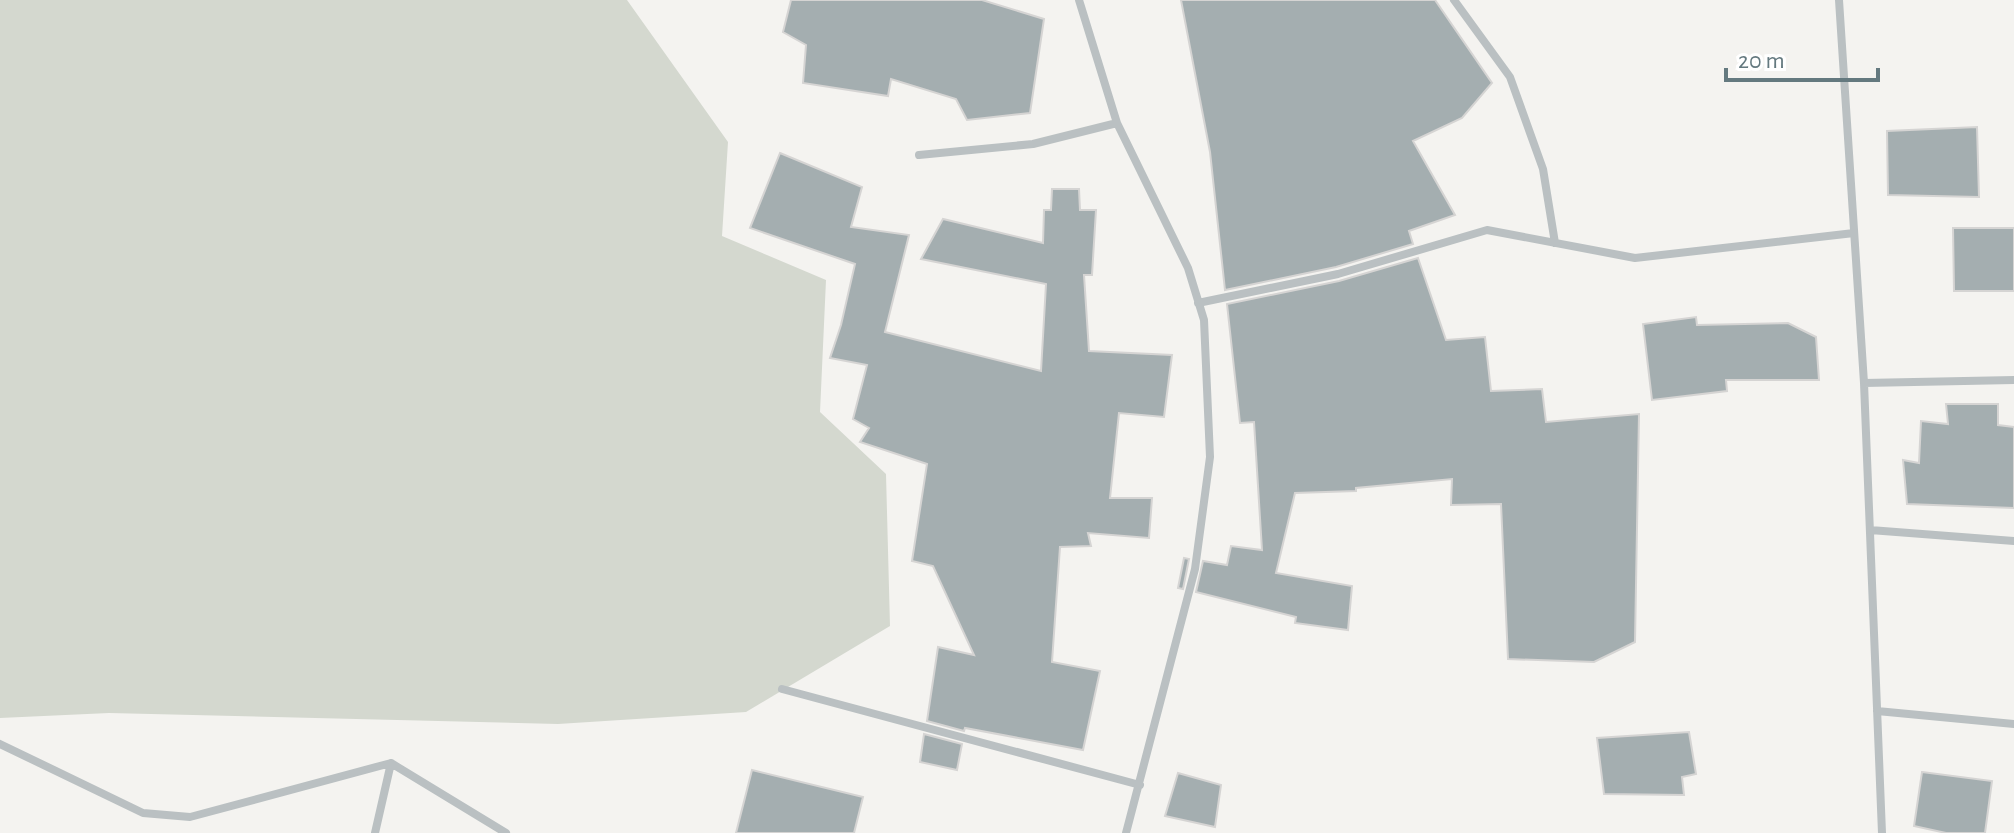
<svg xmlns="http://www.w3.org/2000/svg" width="2014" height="833" viewBox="0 0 2014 833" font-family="'Alegreya Sans',sans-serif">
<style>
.green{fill:#d4d8cf}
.building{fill:#a4aeb0;stroke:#d5d4d3;stroke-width:2}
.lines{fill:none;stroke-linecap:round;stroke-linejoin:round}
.street{stroke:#bac0c2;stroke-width:8}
</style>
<rect width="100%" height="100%" fill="#f4f3f0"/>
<path class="green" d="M 0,0 L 627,0 L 728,142 L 722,236 L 826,280 L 820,412 L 886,474 L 890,626 L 746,712 L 558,724 L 109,713 L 0,718 Z"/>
<path class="building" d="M 791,0 L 982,0 L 1044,19 L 1030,113 L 967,120 L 956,99 L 891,79 L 888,96 L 803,83 L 806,45 L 783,32 Z
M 1181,0 L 1435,0 L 1492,83 L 1462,118 L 1413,141 L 1455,215 L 1409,231 L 1413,244 L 1336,267 L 1225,290 L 1210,152 Z
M 1977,127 L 1979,197 L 1888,195 L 1887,131 Z
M 780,153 L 862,187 L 851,227 L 909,235 L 885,332 L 1041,371 L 1046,284 L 921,259 L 943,219 L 1043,243 L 1044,210 L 1051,210 L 1052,189 L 1079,189 L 1080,210 L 1096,210 L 1092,275 L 1084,275 L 1089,351 L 1172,355 L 1164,417 L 1119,413 L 1110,498 L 1152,498 L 1149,538 L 1088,533 L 1091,546 L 1060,547 L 1052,662 L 1100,671 L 1083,750 L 965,728 L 964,731 L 927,721 L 938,647 L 974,655 L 933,566 L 912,561 L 927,464 L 860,442 L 869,428 L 853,419 L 867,365 L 830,358 L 841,325 L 855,264 L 750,228 Z
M 1953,228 L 2014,228 L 2014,291 L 1954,291 Z
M 1418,258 L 1446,340 L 1485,337 L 1491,391 L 1542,389 L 1546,422 L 1639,414 L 1635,642 L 1594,662 L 1508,659 L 1501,504 L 1451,505 L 1452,479 L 1356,488 L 1356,491 L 1295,493 L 1276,573 L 1352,586 L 1348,630 L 1295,623 L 1296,617 L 1196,592 L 1203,561 L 1227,565 L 1231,546 L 1262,550 L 1254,422 L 1240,423 L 1227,304 L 1339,281 Z
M 1696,317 L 1697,325 L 1788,323 L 1816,337 L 1819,380 L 1726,380 L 1727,391 L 1652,400 L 1643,324 Z
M 1946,404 L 1998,404 L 1998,425 L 2014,427 L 2014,508 L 1907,504 L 1903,460 L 1919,463 L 1921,421 L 1948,424 Z
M 1184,558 L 1189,559 L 1183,589 L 1178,588 Z
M 1689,732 L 1696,774 L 1682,777 L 1684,795 L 1604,794 L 1597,738 Z
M 924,734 L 962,744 L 957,770 L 920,762 Z
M 752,770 L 863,797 L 854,833 L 736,833 Z
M 1922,772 L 1992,781 L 1985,833 L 1946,833 L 1914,826 Z
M 1178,773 L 1221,785 L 1215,827 L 1165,816 Z"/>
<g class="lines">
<path class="street" d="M 1079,0 L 1117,123 L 1188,268 L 1204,320 L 1210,457 L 1195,569 L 1126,833
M 1454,0 L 1510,77 L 1543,169 L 1555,243
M 1839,0 L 1864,383 L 1882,833
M 919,155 L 1033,144 L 1117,123
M 1198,303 L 1338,274 L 1487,230 L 1635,258 L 1854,233
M 1864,383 L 2014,380
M 1870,530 L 2014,541
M 782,689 L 1140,785
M 1877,711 L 2014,724
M 0,744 L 143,813 L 190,817 L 391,763 L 506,833
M 375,833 L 391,763"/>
</g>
<path d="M1726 68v12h152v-12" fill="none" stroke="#64797f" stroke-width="4"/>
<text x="1738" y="68" font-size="24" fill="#64797f" stroke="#ffffff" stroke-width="6" paint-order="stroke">20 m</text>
</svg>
